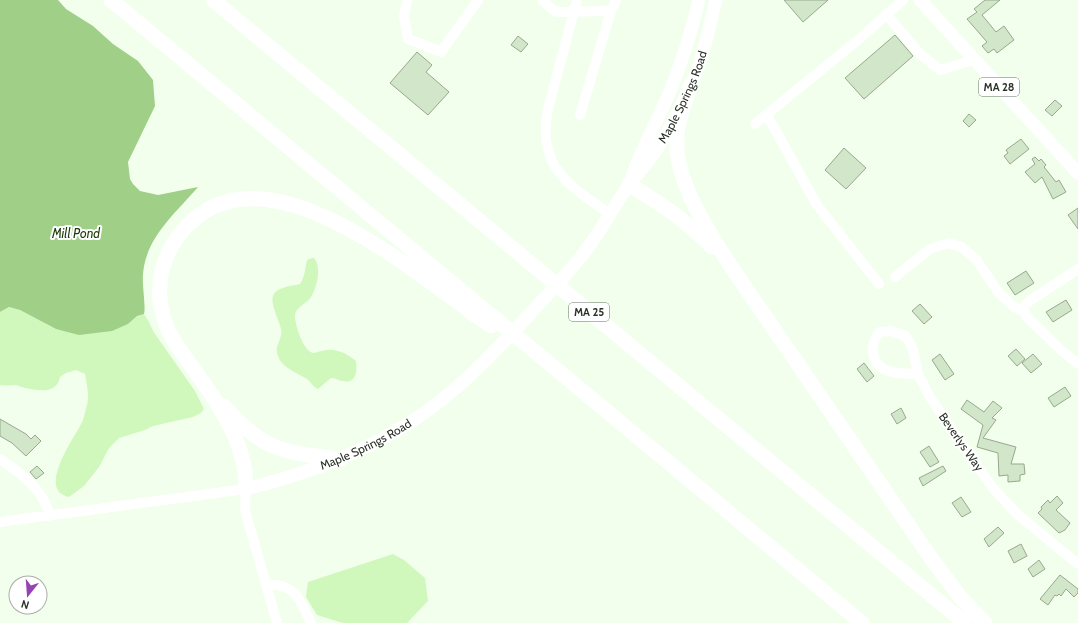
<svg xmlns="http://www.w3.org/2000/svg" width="1078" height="623" viewBox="0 0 1078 623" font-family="Cabin,sans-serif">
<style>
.green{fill:#d0f8bd}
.water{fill:#a0d088}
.building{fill:#d2e7c9;stroke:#96a98d}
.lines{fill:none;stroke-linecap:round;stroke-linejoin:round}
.minor{stroke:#fff;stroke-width:10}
.major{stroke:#fff;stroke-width:13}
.highway{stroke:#fff;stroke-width:15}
.labels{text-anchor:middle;stroke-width:4;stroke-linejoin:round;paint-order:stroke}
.shield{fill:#fff;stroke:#6a7068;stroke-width:1}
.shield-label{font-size:11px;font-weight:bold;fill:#2a3227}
.street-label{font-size:12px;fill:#2a3227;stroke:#fff}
.water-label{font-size:13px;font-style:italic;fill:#1b3907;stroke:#fff}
</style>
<rect width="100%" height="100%" fill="#f2ffec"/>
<path class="green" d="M 312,258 L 314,258 C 322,267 317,287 311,297 C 306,305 294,307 295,318 C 296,327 303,350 313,353 C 316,353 319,351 322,351 C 334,347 347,353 356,361 C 357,370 357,384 343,381 C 339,381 336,378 331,378 L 318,389 C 313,387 311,382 307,379 C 299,374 289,370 283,364 C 280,362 278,356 277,353 C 275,345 283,338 281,329 C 279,321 270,303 273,296 C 276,287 292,286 300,284 C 305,277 305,268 307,260 Z
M 9,307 L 20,310 L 56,329 L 128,324 L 137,316 L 144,314 L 149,322 L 153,331 L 195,391 L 204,409 L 201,413 L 193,417 L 153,426 L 145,430 L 119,438 L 109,448 L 99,467 L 84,486 L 69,497 C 37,491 72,441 80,426 C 83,421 85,414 86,408 C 90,398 87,385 85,374 L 76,370 L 66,373 L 60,377 C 57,394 39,391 25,388 C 22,387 19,386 16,385 C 11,385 6,386 0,385 L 0,312 Z
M 393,554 L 404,560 L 425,578 L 428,601 L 407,623 L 343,623 L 317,615 L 306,597 L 308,582 Z"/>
<path class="water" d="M 0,0 L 58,0 L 66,9 L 93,26 L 113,44 L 138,61 L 153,80 L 155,106 L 128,162 L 130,179 L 133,184 L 140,191 L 158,195 L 198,187 C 175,214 146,237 143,274 C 142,285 146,307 144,314 L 137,316 L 128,324 L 112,331 L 79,335 L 56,329 L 20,310 L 9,307 L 0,312 Z"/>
<path class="building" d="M 784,0 L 828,0 L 803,22 Z
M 985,0 L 1000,0 L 982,15 L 996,32 L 1004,26 L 1014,40 L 997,53 L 994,49 L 988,53 L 982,46 L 987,42 L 967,19 L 977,12 L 974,9 Z
M 895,35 L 913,56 L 864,99 L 845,78 Z
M 518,36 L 528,44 L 521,52 L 511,45 Z
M 417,52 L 432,65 L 426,72 L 449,92 L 428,115 L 390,83 Z
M 1055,100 L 1062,106 L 1052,116 L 1045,110 Z
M 969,114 L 976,120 L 969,127 L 963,121 Z
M 1021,139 L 1029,149 L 1010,164 L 1004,156 L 1008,153 L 1006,150 Z
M 844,148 L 866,168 L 846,189 L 825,170 Z
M 1035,157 L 1039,161 L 1041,159 L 1046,165 L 1044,167 L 1056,182 L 1059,180 L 1066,192 L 1053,199 L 1042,177 L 1035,183 L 1025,172 L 1035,164 L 1032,159 Z
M 1078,208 L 1078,229 L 1068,215 Z
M 1026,271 L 1034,283 L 1015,295 L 1007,283 Z
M 1066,300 L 1072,310 L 1053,322 L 1046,312 Z
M 920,304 L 932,317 L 924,324 L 912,311 Z
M 1016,349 L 1025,359 L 1017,366 L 1008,356 Z
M 940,354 L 954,374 L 945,380 L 932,360 Z
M 1033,354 L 1042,364 L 1031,373 L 1022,363 Z
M 864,363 L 874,376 L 867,382 L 857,369 Z
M 1065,387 L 1071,396 L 1054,407 L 1048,398 Z
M 967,400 L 984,412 L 993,401 L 1002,408 L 992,418 L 996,420 L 983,438 L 1016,447 L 1011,464 L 1024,464 L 1025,474 L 1020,475 L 1020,481 L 1008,482 L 1008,475 L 999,476 L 998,453 L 977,447 L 983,425 L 961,409 Z
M 901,408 L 906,418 L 897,424 L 891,414 Z
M 0,419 L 26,434 L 31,439 L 35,435 L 41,441 L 26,456 L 12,443 L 0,436 Z
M 929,446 L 939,462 L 930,467 L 920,452 Z
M 37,466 L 44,473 L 36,479 L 30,472 Z
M 943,466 L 946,471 L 923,486 L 919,478 Z
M 1057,496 L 1063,503 L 1056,510 L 1070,523 L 1065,530 L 1059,533 L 1038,513 L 1042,509 L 1041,507 L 1048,500 L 1050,503 Z
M 961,497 L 971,512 L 962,517 L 952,503 Z
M 998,527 L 1004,533 L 989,547 L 984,539 Z
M 1021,544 L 1027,556 L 1014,563 L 1008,551 Z
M 1039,560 L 1045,569 L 1033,577 L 1028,569 Z
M 1060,575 L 1078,589 L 1078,593 L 1074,597 L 1066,589 L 1061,596 L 1059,594 L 1057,596 L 1055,595 L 1048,605 L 1040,599 Z"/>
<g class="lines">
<path class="minor" d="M 407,0 L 404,17 L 408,39 L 441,52 L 478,0
M 542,0 L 556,12 L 611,11 L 616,0
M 577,0 L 548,109 C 536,166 568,185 610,214
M 886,14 L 920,54 L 940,70 L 974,60
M 580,115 L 611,11
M 767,115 L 817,205 L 879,284
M 755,124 L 858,40 L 903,0
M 895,277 L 930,249 L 949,243 L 961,247 L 976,259 L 998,292 L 1014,307 L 1024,311
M 1024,311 L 1027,317 L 1061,350 L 1078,364
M 1024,311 L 1025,305 L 1031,300 L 1078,269
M 918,374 C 899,373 874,375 873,350 C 873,343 875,337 880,332 L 891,331 L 906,336 L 913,349 L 918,374 L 930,397 L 954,433 L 993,488 L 1017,514 L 1078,564
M 0,459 C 22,474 43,489 50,516
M 0,522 L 246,489 L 245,507 L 246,514 L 277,623
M 266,585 C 295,582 301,601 311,623"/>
<g class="major">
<path d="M 920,0 L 1078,173"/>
<path d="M 632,177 C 640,153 652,131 663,107 C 679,73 690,37 699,0"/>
<path id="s1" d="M 246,489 C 305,474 362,454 414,420 C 457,392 492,355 527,317 C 548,294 571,271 590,245 C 604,226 615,204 629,185 C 635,176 643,169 649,160 C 666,138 679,111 691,85 C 703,59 709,28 716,0"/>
</g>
<path class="highway" d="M 111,0 L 862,623
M 213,0 L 965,623
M 691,84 C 686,100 679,117 677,134 C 673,181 708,230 732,268 L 931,558 L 960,597 L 985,623
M 629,185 C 659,202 688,222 712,247
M 224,406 C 238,421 253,437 271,445 C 293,455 318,456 341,459
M 246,489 C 246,477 245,466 241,454 C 235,431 215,398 200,378 C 186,358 169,339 163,315 C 154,284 163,252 185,228 C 267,138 421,279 491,326"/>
</g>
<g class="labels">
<g class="shield">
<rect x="979" y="78" width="40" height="18" rx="3"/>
<rect x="569" y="303" width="40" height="18" rx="3"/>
</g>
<g class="shield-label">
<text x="999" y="91">MA 28</text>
<text x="589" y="316">MA 25</text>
</g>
<g class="street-label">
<text dy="4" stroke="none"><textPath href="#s1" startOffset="607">Maple Springs Road</textPath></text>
<text transform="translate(961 442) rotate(55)" y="4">Beverlys Way</text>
<text dy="4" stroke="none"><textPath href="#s1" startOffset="128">Maple Springs Road</textPath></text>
</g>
<g class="water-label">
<text x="76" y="238">Mill Pond</text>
</g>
</g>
<g transform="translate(28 595) rotate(197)"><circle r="19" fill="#ffffff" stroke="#aaada9"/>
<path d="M0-3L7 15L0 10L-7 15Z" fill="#9443b3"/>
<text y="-6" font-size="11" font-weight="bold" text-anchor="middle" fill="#2a3227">N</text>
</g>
</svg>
